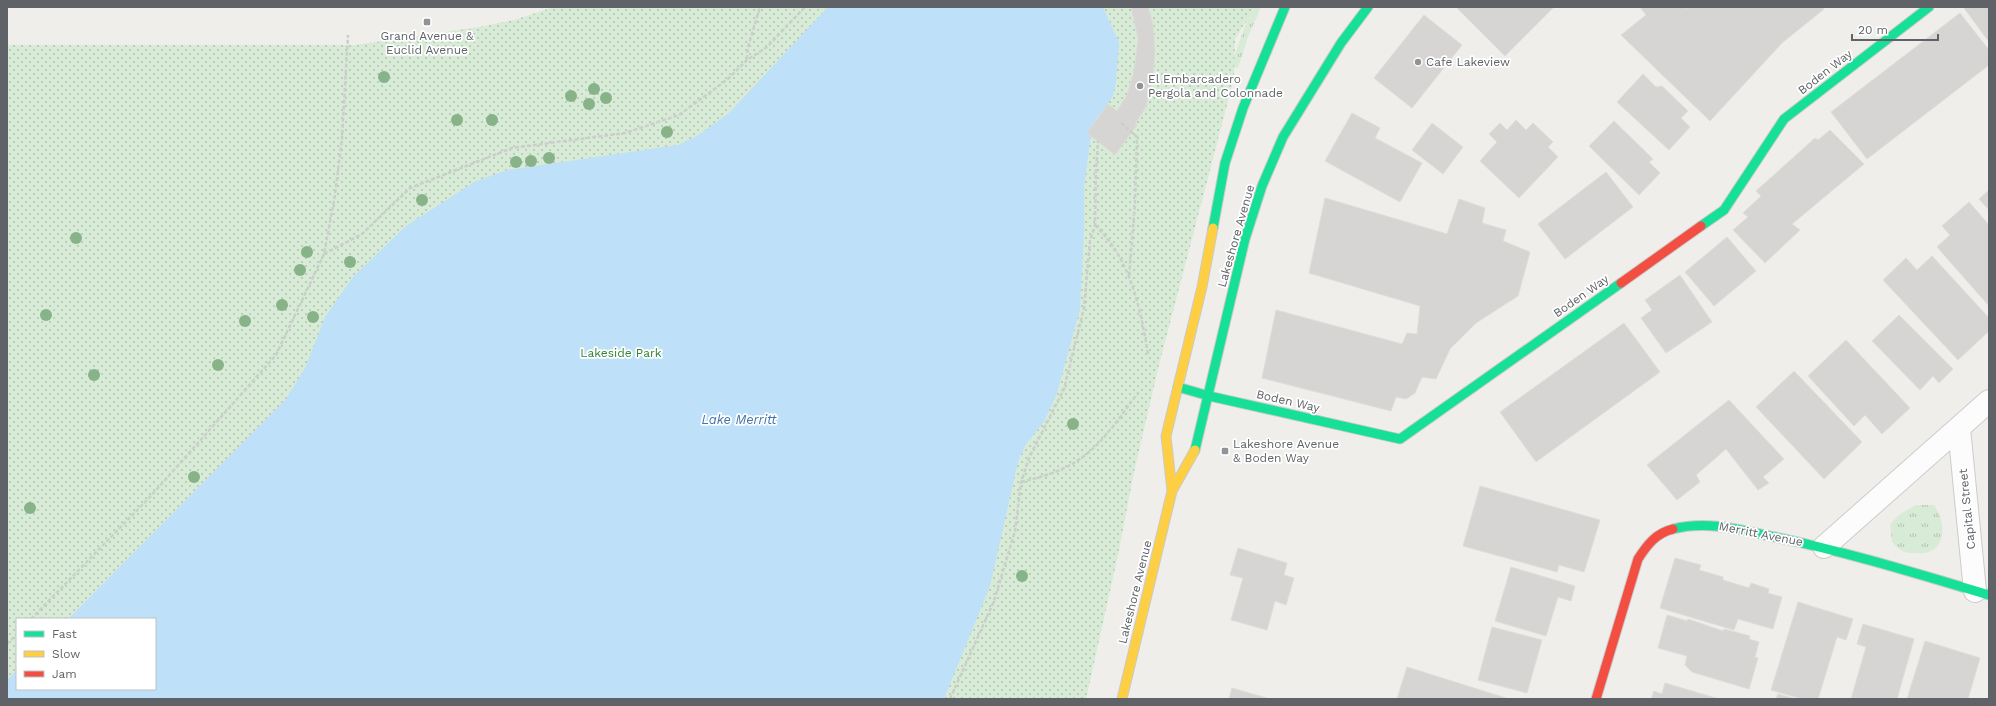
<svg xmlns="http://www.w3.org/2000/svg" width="1996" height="706" viewBox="0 0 1996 706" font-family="'Work Sans',sans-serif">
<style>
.grass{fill:url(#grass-tufts)}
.park{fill:url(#park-dots);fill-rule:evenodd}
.water{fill:#bfe0f9}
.building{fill:#d6d5d3;stroke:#deddd9}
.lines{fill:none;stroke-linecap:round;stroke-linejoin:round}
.street-casing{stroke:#cbcccc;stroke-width:24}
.fast-casing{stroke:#cacacb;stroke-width:11}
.slow-casing{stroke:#cacacb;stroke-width:11}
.jam-casing{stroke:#cacacb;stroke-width:11}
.path{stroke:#cacfcc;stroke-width:2.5;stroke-dasharray:4 2;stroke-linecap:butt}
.street{stroke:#fdfcfc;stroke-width:22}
.fast{stroke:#16e098;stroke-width:9}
.slow{stroke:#ffcf43;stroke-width:9}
.jam{stroke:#f24e42;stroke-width:9}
.tree{fill:#88b388}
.poi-dot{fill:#919496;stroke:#fff;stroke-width:1.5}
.labels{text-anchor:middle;stroke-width:3.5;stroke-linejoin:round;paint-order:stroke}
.poi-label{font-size:12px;fill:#5f6368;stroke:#fff;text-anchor:start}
.street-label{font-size:12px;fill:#5f6368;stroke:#fff}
.park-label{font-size:12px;fill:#348238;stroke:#fff}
.water-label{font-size:13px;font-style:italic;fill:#4174aa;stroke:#fff}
</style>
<defs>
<pattern id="grass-tufts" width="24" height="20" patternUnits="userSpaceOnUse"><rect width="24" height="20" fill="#d8ebd6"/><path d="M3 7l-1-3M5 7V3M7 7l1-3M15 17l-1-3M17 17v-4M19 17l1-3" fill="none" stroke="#b2c2b1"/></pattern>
<pattern id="park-dots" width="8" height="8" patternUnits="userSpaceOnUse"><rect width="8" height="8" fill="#d8ebd6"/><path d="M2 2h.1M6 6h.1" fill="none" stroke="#b2c2b1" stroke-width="1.8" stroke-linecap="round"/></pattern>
</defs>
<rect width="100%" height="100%" fill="#efeeea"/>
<path class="grass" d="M 1254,7 L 1261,7 L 1248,37 L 1238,68 L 1231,66 L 1249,14 Z
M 1916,505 L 1934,505 C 1948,525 1946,556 1916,553 C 1912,553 1907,553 1904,552 C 1899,550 1895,545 1892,542 L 1890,524 L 1900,514 Z"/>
<path class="park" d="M 554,7 L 1255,7 L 1235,39 L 1234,78 L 1159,365 L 1134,472 L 1118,555 L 1086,699 L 7,699 L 7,45 L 355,45 L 479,27 L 514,20 ZM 17,619 L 155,619 L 155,689 L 17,689 Z"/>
<path class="water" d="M 828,7 L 1103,7 L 1119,42 L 1116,82 L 1113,96 L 1087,133 L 1091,135 L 1084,186 L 1084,234 L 1080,309 L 1057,393 L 1045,420 L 1025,446 L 1018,462 L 990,586 L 944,699 L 7,699 L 7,680 L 17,670 L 17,689 L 155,689 L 155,619 L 68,619 L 286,399 L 305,368 L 325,317 L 353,277 L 406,226 L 476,181 L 508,170 L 678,145 L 697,136 L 729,113 Z"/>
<path class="building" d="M 1131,7 L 1148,7 L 1153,24 L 1155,51 L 1153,76 L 1146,107 L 1135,124 L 1137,125 L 1115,155 L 1087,133 L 1108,104 L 1117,111 L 1127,95 L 1134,71 L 1138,39 Z
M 1456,7 L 1554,7 L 1505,56 Z
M 1640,7 L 1686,7 L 1687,9 L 1689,7 L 1822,7 L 1824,9 L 1782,43 L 1710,121 L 1621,35 L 1646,15 Z
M 1966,7 L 1989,7 L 1989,42 L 1964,8 Z
M 1960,13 L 1989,50 L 1989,65 L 1867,159 L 1831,112 Z
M 1424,15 L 1462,45 L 1412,108 L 1374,78 Z
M 1643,74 L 1656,87 L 1662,86 L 1688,111 L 1681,118 L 1690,127 L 1669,150 L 1617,102 Z
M 1352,113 L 1380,128 L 1375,138 L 1422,163 L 1400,202 L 1325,161 Z
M 1516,120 L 1526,130 L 1533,123 L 1553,142 L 1548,147 L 1558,157 L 1519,198 L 1480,161 L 1497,142 L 1489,134 L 1500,123 L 1507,130 Z
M 1614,121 L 1653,159 L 1649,162 L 1660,173 L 1639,195 L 1589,146 Z
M 1432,123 L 1463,147 L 1443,174 L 1412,150 Z
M 1830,130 L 1864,164 L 1792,224 L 1800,230 L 1765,263 L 1733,230 L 1748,217 L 1743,213 L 1761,196 L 1756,191 L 1815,138 L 1818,140 Z
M 1606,172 L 1633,207 L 1565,259 L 1538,224 Z
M 1989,190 L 1989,210 L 1979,199 Z
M 1325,198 L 1447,234 L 1459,199 L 1485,208 L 1482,223 L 1506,230 L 1503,241 L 1530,252 L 1518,296 L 1476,323 L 1450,349 L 1436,379 L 1422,377 L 1415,393 L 1406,399 L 1396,397 L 1391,411 L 1262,378 L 1276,310 L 1402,344 L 1407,333 L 1417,334 L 1420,306 L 1309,273 Z
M 1969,202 L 1989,225 L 1989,306 L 1937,247 L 1950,235 L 1942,226 Z
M 1727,237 L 1756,271 L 1714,306 L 1685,272 Z
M 1932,256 L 1989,318 L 1989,331 L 1958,360 L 1883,280 L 1906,258 L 1917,270 Z
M 1680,275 L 1712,322 L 1666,353 L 1641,318 L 1652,310 L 1645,300 Z
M 1899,315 L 1953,369 L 1939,383 L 1933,376 L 1920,390 L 1872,341 Z
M 1624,323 L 1660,372 L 1536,462 L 1500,412 Z
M 1846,340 L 1910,408 L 1882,434 L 1865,415 L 1854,426 L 1808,376 Z
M 1794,371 L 1862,442 L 1824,479 L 1756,407 Z
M 1729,400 L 1784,459 L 1763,477 L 1769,483 L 1758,490 L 1726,449 L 1696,475 L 1700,482 L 1677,500 L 1647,465 Z
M 1480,486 L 1600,520 L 1584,572 L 1559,565 L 1557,572 L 1463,546 Z
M 1238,548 L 1287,563 L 1284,575 L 1294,578 L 1286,605 L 1275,601 L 1267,630 L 1231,620 L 1243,578 L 1230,575 Z
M 1675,558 L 1701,565 L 1699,570 L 1723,577 L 1723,580 L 1749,588 L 1751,583 L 1769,589 L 1768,593 L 1782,597 L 1773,629 L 1738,619 L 1734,630 L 1660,608 Z
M 1511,567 L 1575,586 L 1571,601 L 1558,597 L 1546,636 L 1495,621 Z
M 1798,602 L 1853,619 L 1846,640 L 1837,637 L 1818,699 L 1802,699 L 1771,690 Z
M 1667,615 L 1687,621 L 1688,619 L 1723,631 L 1724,629 L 1750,636 L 1749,639 L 1759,642 L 1755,657 L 1758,658 L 1749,689 L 1692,672 L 1685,665 L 1687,656 L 1658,648 Z
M 1863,624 L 1914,639 L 1897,699 L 1851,699 L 1866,647 L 1857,644 Z
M 1492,627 L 1542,640 L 1527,693 L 1478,680 Z
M 1925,641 L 1980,658 L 1968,699 L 1907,699 Z
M 1407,667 L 1509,699 L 1397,699 Z
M 1665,683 L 1719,699 L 1651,699 L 1654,691 L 1662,694 Z
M 1232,688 L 1270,699 L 1229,699 Z
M 1778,694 L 1796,699 L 1776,699 Z"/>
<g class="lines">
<defs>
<path id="street" d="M 1959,428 L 1975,591
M 1824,547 L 1989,401"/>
<path id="fast" d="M 1701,226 L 1724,210 L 1784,119 L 1929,7
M 1213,228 L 1225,163 L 1243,108 L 1285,7
M 1178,387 L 1209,396 L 1400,439 L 1621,283
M 1195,450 L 1245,239 L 1262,186 L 1283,137 L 1341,43 L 1368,7
M 1673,529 C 1707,520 1741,530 1775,537 C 1847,552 1918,574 1989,595"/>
<path id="slow" d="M 1172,491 L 1166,436 L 1202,287 L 1213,228
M 1122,699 L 1172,491 L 1195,450"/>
<path id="jam" d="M 1621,283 L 1701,226
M 1596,699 L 1638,559 C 1647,545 1656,533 1673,529"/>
</defs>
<use href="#street" class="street-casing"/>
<use href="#fast" class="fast-casing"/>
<use href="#slow" class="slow-casing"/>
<use href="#jam" class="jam-casing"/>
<path class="path" d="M 747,59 L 748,47 L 760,7
M 1121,123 L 1137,137 L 1135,203 L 1129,277
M 1095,225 C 1131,260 1140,307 1148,354
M 324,254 L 362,234 L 410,188 L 512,148 L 625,133 L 679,115 L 728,79 L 747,60 L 767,47 L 805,7
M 1021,482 C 1059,473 1084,463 1109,431 C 1120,419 1128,405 1139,392
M 31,619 L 150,497 L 276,355 L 324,254 L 335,195 L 342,138 L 348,35
M 7,644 L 17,634
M 950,699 L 994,601 L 1015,531 L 1021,483 L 1029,458 L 1064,389 L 1084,308 L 1090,241 L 1095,225 L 1096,171 L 1098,141"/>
<use href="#street" class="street"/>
<use href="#fast" class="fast"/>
<use href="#slow" class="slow"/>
<use href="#jam" class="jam"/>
</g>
<g class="tree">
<circle cx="384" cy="77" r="6"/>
<circle cx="594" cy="89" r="6"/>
<circle cx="571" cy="96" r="6"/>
<circle cx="606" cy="98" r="6"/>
<circle cx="589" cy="104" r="6"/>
<circle cx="457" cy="120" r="6"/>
<circle cx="492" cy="120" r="6"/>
<circle cx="667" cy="132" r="6"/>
<circle cx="549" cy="158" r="6"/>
<circle cx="531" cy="161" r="6"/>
<circle cx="516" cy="162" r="6"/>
<circle cx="422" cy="200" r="6"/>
<circle cx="76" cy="238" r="6"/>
<circle cx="307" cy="252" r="6"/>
<circle cx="350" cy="262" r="6"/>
<circle cx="300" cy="270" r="6"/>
<circle cx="282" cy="305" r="6"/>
<circle cx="46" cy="315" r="6"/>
<circle cx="313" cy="317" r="6"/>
<circle cx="245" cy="321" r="6"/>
<circle cx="218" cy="365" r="6"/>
<circle cx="94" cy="375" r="6"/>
<circle cx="1073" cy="424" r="6"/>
<circle cx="194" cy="477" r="6"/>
<circle cx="30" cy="508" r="6"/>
<circle cx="1022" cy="576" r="6"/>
</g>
<g class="poi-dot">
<rect x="423" y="18" width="8" height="8" rx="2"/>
<circle cx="1418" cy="62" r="4"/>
<circle cx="1140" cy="86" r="4"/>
<rect x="1221" y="447" width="8" height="8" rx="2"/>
</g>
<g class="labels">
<g class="poi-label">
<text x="427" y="40" text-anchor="middle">Grand Avenue &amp;<tspan x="427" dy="14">Euclid Avenue</tspan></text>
<text x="1426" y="66">Cafe Lakeview</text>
<text x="1148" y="83">El Embarcadero<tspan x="1148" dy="14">Pergola and Colonnade</tspan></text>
<text x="1233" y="448">Lakeshore Avenue<tspan x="1233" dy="14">&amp; Boden Way</tspan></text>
</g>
<g class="street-label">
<text transform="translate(1825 72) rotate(-38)" y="4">Boden Way</text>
<text transform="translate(1236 236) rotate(-74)" y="4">Lakeshore Avenue</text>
<text transform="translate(1581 296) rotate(-35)" y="4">Boden Way</text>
<text transform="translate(1288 401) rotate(13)" y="4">Boden Way</text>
<text transform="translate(1967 509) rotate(-96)" y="4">Capital Street</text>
<text transform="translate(1761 534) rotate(11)" y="4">Merritt Avenue</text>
<text transform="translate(1135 592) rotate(-76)" y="4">Lakeshore Avenue</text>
</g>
<g class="park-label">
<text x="621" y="357">Lakeside Park</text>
</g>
<g class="water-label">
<text x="739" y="424">Lake Merritt</text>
</g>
</g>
<rect width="1996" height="706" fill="none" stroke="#5f6368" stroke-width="16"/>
<rect x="16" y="618" width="140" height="72" fill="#ffffff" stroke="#bfc1c3"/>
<rect x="24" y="631" width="20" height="6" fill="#16e098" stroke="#bfc1c3"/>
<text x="52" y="638" font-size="12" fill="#5f6368">Fast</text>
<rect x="24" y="651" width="20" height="6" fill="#ffcf43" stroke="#bfc1c3"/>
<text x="52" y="658" font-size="12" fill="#5f6368">Slow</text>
<rect x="24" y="671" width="20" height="6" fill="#f24e42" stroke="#bfc1c3"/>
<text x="52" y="678" font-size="12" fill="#5f6368">Jam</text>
<path d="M1852 34v6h86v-6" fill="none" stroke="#5f6368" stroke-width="2"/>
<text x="1858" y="34" font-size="12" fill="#5f6368" stroke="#ffffff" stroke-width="3" paint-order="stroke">20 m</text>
</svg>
